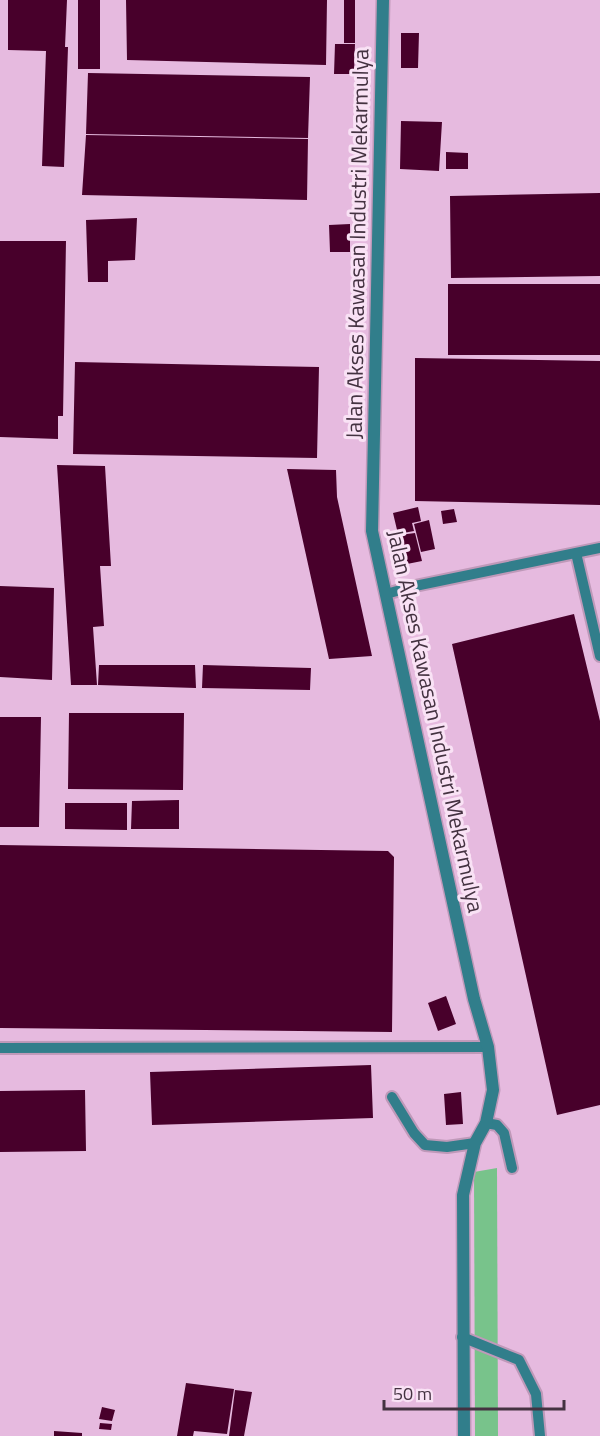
<svg xmlns="http://www.w3.org/2000/svg" width="600" height="1436" viewBox="0 0 600 1436" font-family="'Titillium Web',sans-serif">
<style>
.water{fill:#78c38b}
.building{fill:#48002b}
.lines{fill:none;stroke-linecap:round;stroke-linejoin:round}
.lane-casing{stroke:#bf99b9;stroke-width:14}
.street-casing{stroke:#bf99b9;stroke-width:15}
.lane{stroke:#317e8b;stroke-width:10}
.street{stroke:#317e8b;stroke-width:12}
.labels{text-anchor:middle;stroke-width:6;stroke-linejoin:round;paint-order:stroke}
.street-label{font-size:22px;fill:#443241;stroke:#f9e2f5}
</style>
<rect width="100%" height="100%" fill="#e6badf"/>
<path class="water" d="M 497,1168 L 498,1436 L 475,1436 L 474,1172 Z"/>
<path class="building" d="M 8,0 L 67,0 L 65,47 L 68,47 L 64,167 L 42,166 L 46,51 L 8,50 Z
M 78,0 L 100,0 L 100,69 L 78,69 Z
M 126,0 L 327,0 L 326,65 L 127,60 Z
M 344,0 L 355,0 L 355,43 L 344,43 Z
M 401,33 L 419,33 L 418,68 L 401,68 Z
M 335,44 L 355,44 L 354,74 L 334,74 Z
M 88,73 L 310,77 L 308,138 L 86,134 Z
M 401,121 L 442,122 L 439,171 L 400,169 Z
M 86,135 L 308,139 L 307,200 L 82,195 Z
M 446,152 L 468,153 L 468,169 L 446,169 Z
M 600,193 L 600,276 L 451,278 L 450,196 Z
M 137,218 L 135,260 L 108,261 L 108,282 L 88,282 L 86,220 Z
M 350,224 L 350,252 L 330,252 L 329,225 Z
M 0,241 L 66,241 L 63,416 L 58,416 L 58,439 L 0,437 Z
M 448,284 L 600,284 L 600,355 L 448,355 Z
M 415,358 L 600,361 L 600,505 L 415,501 Z
M 75,362 L 319,367 L 317,458 L 73,454 Z
M 57,465 L 105,466 L 111,566 L 100,566 L 104,626 L 93,627 L 97,685 L 71,685 Z
M 287,469 L 336,470 L 337,497 L 372,656 L 329,659 Z
M 418,507 L 421,521 L 412,523 L 414,531 L 398,534 L 393,513 Z
M 454,509 L 457,522 L 443,524 L 441,511 Z
M 429,520 L 435,549 L 421,552 L 414,524 Z
M 415,533 L 422,561 L 407,564 L 400,535 Z
M 0,586 L 54,588 L 52,680 L 0,677 Z
M 574,614 L 600,721 L 600,1105 L 557,1115 L 452,644 Z
M 99,665 L 195,665 L 196,688 L 98,685 Z
M 203,665 L 311,668 L 310,690 L 202,688 Z
M 69,713 L 184,713 L 183,790 L 68,789 Z
M 0,717 L 41,717 L 39,827 L 0,827 Z
M 179,800 L 179,829 L 131,829 L 132,801 Z
M 65,803 L 127,803 L 127,830 L 65,829 Z
M 0,845 L 388,851 L 394,857 L 392,1032 L 0,1028 Z
M 446,996 L 456,1024 L 438,1031 L 428,1003 Z
M 371,1065 L 373,1118 L 152,1125 L 150,1072 Z
M 85,1090 L 86,1151 L 0,1152 L 0,1091 Z
M 461,1092 L 463,1124 L 446,1125 L 444,1094 Z
M 186,1383 L 234,1389 L 227,1434 L 194,1431 L 193,1436 L 177,1436 Z
M 235,1390 L 252,1392 L 244,1436 L 229,1436 Z
M 102,1407 L 115,1410 L 112,1421 L 99,1419 Z
M 100,1423 L 112,1424 L 111,1430 L 99,1429 Z
M 54,1431 L 82,1433 L 82,1436 L 54,1436 Z"/>
<g class="lines">
<defs>
<path id="lane" d="M 576,553 L 600,656
M 386,594 L 415,586 L 600,548
M 0,1048 L 488,1047
M 392,1097 L 414,1133 L 425,1145 L 447,1147 L 475,1143
M 486,1123 L 497,1125 L 504,1133 L 512,1168
M 462,1337 L 519,1360 L 536,1394 L 540,1436"/>
<path id="street" d="M 383,0 L 372,531 L 474,999 L 488,1047 L 493,1090 L 486,1123 L 475,1143 L 463,1195 L 464,1436"/>
</defs>
<use href="#lane" class="lane-casing"/>
<use href="#street" class="street-casing"/>
<use href="#lane" class="lane"/>
<use href="#street" class="street"/>
</g>
<g class="labels">
<g class="street-label">
<text transform="translate(357 244) rotate(-89)" y="8">Jalan Akses Kawasan Industri Mekarmulya</text>
<text transform="translate(436 721) rotate(78)" y="8">Jalan Akses Kawasan Industri Mekarmulya</text>
</g>
</g>
<path d="M384 1400v9h180v-9" fill="none" stroke="#443241" stroke-width="3"/>
<text x="393" y="1400" font-size="18" fill="#443241" stroke="#f9e2f5" stroke-width="4.5" paint-order="stroke">50 m</text>
</svg>
